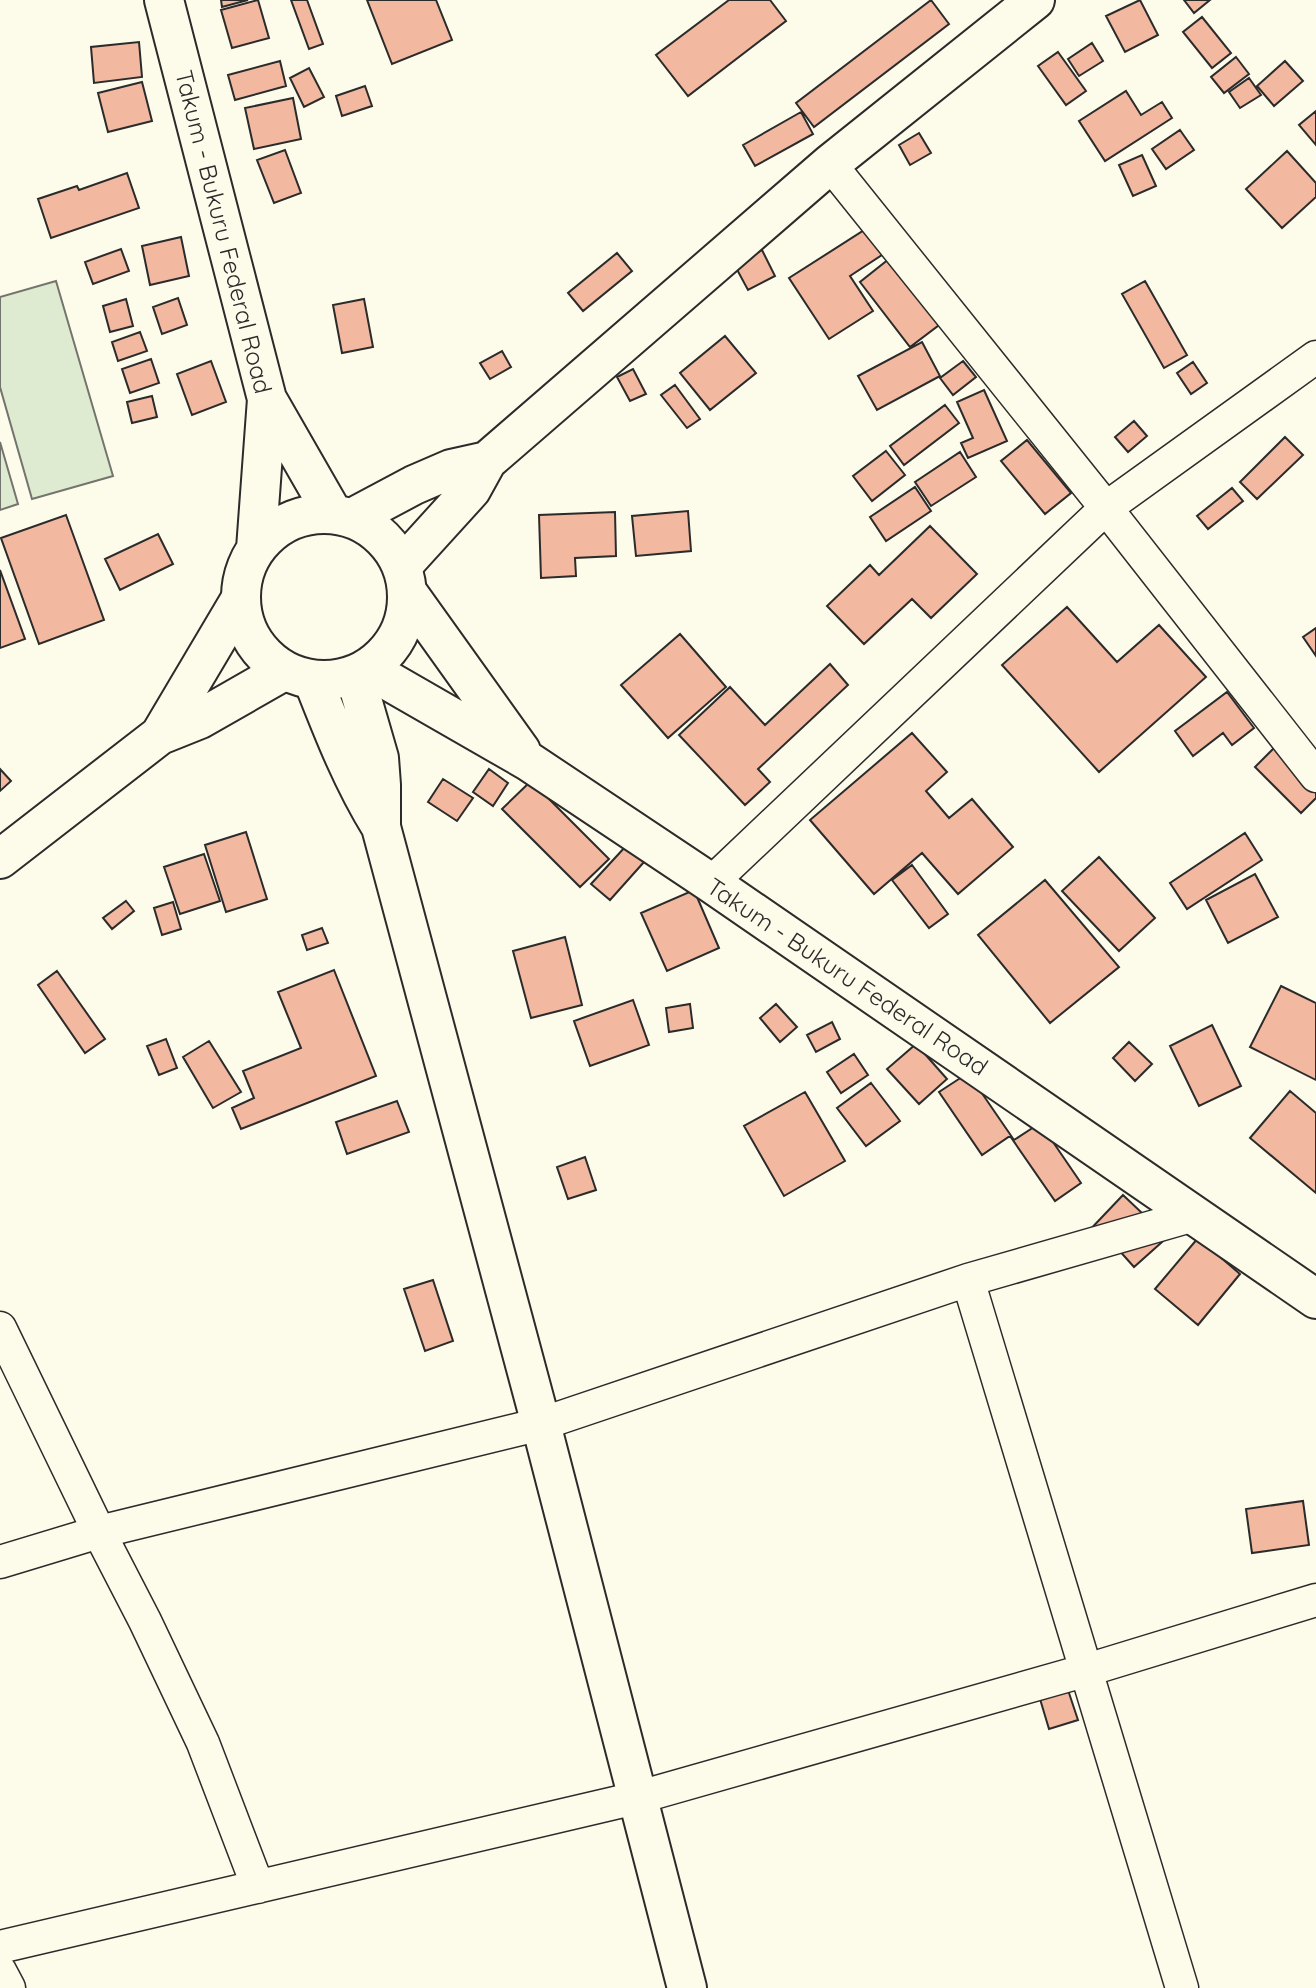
<svg xmlns="http://www.w3.org/2000/svg" width="1316" height="1988" viewBox="0 0 1316 1988" font-family="Quicksand,sans-serif">
<style>
.green{fill:#deebd1;stroke:#74746e;stroke-width:2}
.building{fill:#f2b8a0;stroke:#2b2b2b;stroke-width:2}
.lines{fill:none;stroke-linecap:round;stroke-linejoin:round}
.street-casing{stroke:#2b2b2b;stroke-width:35}
.secondary-casing{stroke:#2b2b2b;stroke-width:42}
.primary-casing{stroke:#2b2b2b;stroke-width:42}
.street{stroke:#fdfbea;stroke-width:32}
.secondary{stroke:#fdfbea;stroke-width:38}
.primary{stroke:#fdfbea;stroke-width:38}
.labels{text-anchor:middle;stroke-width:5;stroke-linejoin:round;paint-order:stroke}
.street-label{font-size:24px;fill:#2b2b2b;stroke:#fdfbea}
</style>
<rect width="100%" height="100%" fill="#fdfbea"/>
<path class="green" d="M 56,281 L 113,476 L 32,499 L 0,387 L 0,297 Z
M 0,442 L 18,504 L 0,510 Z"/>
<path class="building" d="M 221,0 L 248,0 L 222,7 Z
M 258,0 L 269,38 L 232,48 L 221,10 Z
M 291,0 L 307,0 L 323,44 L 309,49 Z
M 367,0 L 436,0 L 452,40 L 392,64 Z
M 729,0 L 770,0 L 786,21 L 688,96 L 656,55 Z
M 931,0 L 949,24 L 814,127 L 796,103 Z
M 1140,0 L 1158,35 L 1125,52 L 1106,16 Z
M 1184,0 L 1210,0 L 1194,13 Z
M 1202,17 L 1231,53 L 1212,68 L 1183,32 Z
M 139,42 L 142,77 L 94,83 L 91,47 Z
M 1092,43 L 1103,61 L 1079,76 L 1068,59 Z
M 1058,52 L 1086,91 L 1066,105 L 1038,66 Z
M 1236,57 L 1249,74 L 1224,93 L 1211,77 Z
M 280,61 L 286,86 L 235,100 L 228,75 Z
M 1285,61 L 1303,81 L 1274,106 L 1257,86 Z
M 309,68 L 324,97 L 304,107 L 290,78 Z
M 1249,78 L 1261,95 L 1240,108 L 1229,92 Z
M 142,82 L 152,121 L 108,132 L 98,93 Z
M 365,86 L 372,106 L 342,116 L 336,96 Z
M 1126,91 L 1141,115 L 1162,102 L 1172,118 L 1105,161 L 1079,121 Z
M 293,98 L 301,139 L 254,149 L 245,108 Z
M 1316,111 L 1316,145 L 1299,125 Z
M 801,112 L 813,134 L 755,166 L 743,145 Z
M 1180,130 L 1194,150 L 1166,169 L 1152,149 Z
M 919,133 L 931,153 L 910,165 L 899,145 Z
M 285,150 L 301,193 L 274,203 L 257,160 Z
M 1287,151 L 1316,183 L 1316,197 L 1282,228 L 1246,189 Z
M 1142,155 L 1156,186 L 1133,196 L 1119,165 Z
M 127,173 L 139,208 L 51,238 L 38,199 L 77,186 L 79,190 Z
M 869,227 L 885,253 L 850,276 L 873,311 L 829,339 L 789,278 Z
M 181,237 L 189,276 L 150,285 L 142,246 Z
M 121,249 L 129,271 L 93,284 L 85,262 Z
M 762,250 L 775,276 L 748,290 L 734,264 Z
M 899,251 L 951,316 L 910,347 L 860,282 Z
M 617,253 L 632,271 L 583,311 L 568,293 Z
M 1145,281 L 1187,355 L 1164,368 L 1122,294 Z
M 178,298 L 187,325 L 162,334 L 153,307 Z
M 126,299 L 133,326 L 110,332 L 103,306 Z
M 364,299 L 373,347 L 342,353 L 333,305 Z
M 140,332 L 147,351 L 118,361 L 112,342 Z
M 725,336 L 756,373 L 710,410 L 680,373 Z
M 922,342 L 940,376 L 877,410 L 858,376 Z
M 502,351 L 511,367 L 490,379 L 480,363 Z
M 151,359 L 159,383 L 130,393 L 122,369 Z
M 211,361 L 226,402 L 192,415 L 177,374 Z
M 963,361 L 976,377 L 953,395 L 940,378 Z
M 1193,362 L 1207,383 L 1191,394 L 1177,373 Z
M 633,369 L 646,394 L 630,401 L 617,377 Z
M 675,385 L 700,419 L 687,428 L 661,395 Z
M 984,390 L 1007,441 L 968,458 L 961,443 L 973,438 L 957,402 Z
M 152,396 L 157,417 L 132,423 L 127,402 Z
M 945,405 L 959,423 L 904,465 L 890,446 Z
M 1134,421 L 1147,436 L 1128,452 L 1115,437 Z
M 1285,437 L 1303,455 L 1257,499 L 1240,482 Z
M 1027,440 L 1071,493 L 1045,514 L 1001,461 Z
M 886,451 L 905,475 L 872,501 L 853,476 Z
M 960,452 L 976,477 L 931,506 L 915,482 Z
M 915,487 L 931,511 L 886,541 L 870,517 Z
M 1232,488 L 1243,501 L 1208,529 L 1197,516 Z
M 688,511 L 691,551 L 636,556 L 632,516 Z
M 615,512 L 616,556 L 575,558 L 576,576 L 541,578 L 539,515 Z
M 66,515 L 104,620 L 39,644 L 1,538 Z
M 930,526 L 977,574 L 931,618 L 912,599 L 864,644 L 827,606 L 870,565 L 879,575 Z
M 158,534 L 173,564 L 120,590 L 105,559 Z
M 0,570 L 25,639 L 0,648 Z
M 1067,607 L 1117,662 L 1159,625 L 1206,677 L 1099,772 L 1002,665 Z
M 1316,628 L 1316,656 L 1303,637 Z
M 680,634 L 726,687 L 668,738 L 621,685 Z
M 830,664 L 848,685 L 758,769 L 770,782 L 745,805 L 679,735 L 730,687 L 765,725 Z
M 1227,692 L 1254,728 L 1232,745 L 1223,733 L 1193,756 L 1175,731 Z
M 912,733 L 947,772 L 926,791 L 949,818 L 972,799 L 1013,847 L 958,894 L 922,853 L 874,894 L 810,820 Z
M 1284,738 L 1316,770 L 1316,798 L 1301,813 L 1255,767 Z
M 0,769 L 11,781 L 0,791 Z
M 489,769 L 508,783 L 493,806 L 473,792 Z
M 443,779 L 473,798 L 457,821 L 428,802 Z
M 531,781 L 609,859 L 580,887 L 502,809 Z
M 246,832 L 267,899 L 226,912 L 205,845 Z
M 1245,833 L 1262,860 L 1187,909 L 1170,883 Z
M 626,846 L 644,862 L 610,900 L 591,884 Z
M 204,854 L 220,901 L 180,914 L 164,867 Z
M 1099,857 L 1155,918 L 1119,951 L 1062,891 Z
M 912,865 L 948,914 L 929,928 L 892,880 Z
M 1255,874 L 1278,917 L 1228,943 L 1206,900 Z
M 1045,880 L 1119,967 L 1050,1023 L 978,935 Z
M 694,890 L 719,948 L 667,971 L 641,913 Z
M 126,901 L 134,911 L 112,929 L 103,918 Z
M 173,902 L 181,929 L 162,935 L 154,908 Z
M 322,928 L 328,943 L 307,950 L 302,935 Z
M 565,937 L 582,1005 L 531,1018 L 513,951 Z
M 334,970 L 376,1076 L 241,1129 L 232,1108 L 254,1098 L 243,1071 L 301,1048 L 278,992 Z
M 57,971 L 105,1039 L 85,1053 L 38,985 Z
M 1281,986 L 1316,1003 L 1316,1080 L 1250,1047 Z
M 633,1000 L 649,1045 L 590,1066 L 574,1021 Z
M 690,1004 L 693,1028 L 669,1032 L 666,1008 Z
M 776,1004 L 797,1027 L 780,1042 L 760,1018 Z
M 832,1022 L 840,1039 L 816,1052 L 807,1035 Z
M 1212,1025 L 1241,1086 L 1199,1106 L 1170,1046 Z
M 166,1039 L 177,1068 L 159,1075 L 147,1046 Z
M 209,1041 L 241,1092 L 213,1108 L 183,1057 Z
M 1129,1042 L 1152,1064 L 1135,1081 L 1113,1058 Z
M 916,1044 L 947,1079 L 919,1104 L 887,1069 Z
M 854,1054 L 868,1075 L 841,1093 L 827,1072 Z
M 968,1073 L 1014,1140 L 1040,1123 L 1081,1183 L 1055,1201 L 1010,1136 L 982,1155 L 939,1092 Z
M 871,1083 L 900,1121 L 866,1146 L 837,1108 Z
M 1290,1091 L 1316,1113 L 1316,1193 L 1250,1138 Z
M 805,1092 L 845,1161 L 784,1196 L 744,1126 Z
M 397,1101 L 409,1132 L 347,1154 L 336,1122 Z
M 585,1157 L 596,1190 L 568,1199 L 557,1167 Z
M 1123,1195 L 1142,1213 L 1105,1253 L 1085,1235 Z
M 1171,1234 L 1134,1267 L 1117,1248 Z
M 1198,1238 L 1240,1274 L 1198,1325 L 1155,1289 Z
M 433,1280 L 453,1341 L 425,1351 L 404,1289 Z
M 1303,1501 L 1309,1545 L 1252,1553 L 1246,1509 Z
M 1068,1690 L 1078,1720 L 1049,1729 L 1040,1699 Z"/>
<g class="lines">
<defs>
<path id="street" d="M 830,164 L 1106,508 L 1316,776
M 711,883 L 1106,508 L 1316,357
M 968,1280 L 1182,1988
M 0,1328 L 99,1532 L 145,1621 L 203,1743 L 258,1887
M 0,1562 L 99,1532 L 541,1424 L 968,1280 L 1194,1215
M 0,1947 L 636,1798 L 1087,1670 L 1316,1600
M 0,1971 L 9,1988"/>
<path id="secondary" d="M 352,518 L 414,485 L 451,469 L 487,461
M 402,566 L 471,490 L 487,461 L 830,164 L 1035,0
M 355,675 L 379,758 L 381,785 L 381,825
M 313,680 C 333,731 352,780 381,827 L 541,1424 L 687,1988
M 160,735 L 240,600
M 0,859 L 160,735 L 200,719 L 284,671"/>
<path id="primary" d="M 164,0 L 267,399 L 256,549
M 267,399 L 333,514
M241 597a83 83 0 1 1 166 0a83 83 0 1 1-166 0Z
M 408,593 L 521,751
M 368,669 L 528,761 L 711,883 L 1316,1299"/>
</defs>
<use href="#street" class="street-casing"/>
<use href="#secondary" class="secondary-casing"/>
<use href="#primary" class="primary-casing"/>
<use href="#street" class="street"/>
<use href="#secondary" class="secondary"/>
<use href="#primary" class="primary"/>
</g>
<g class="labels">
<g class="street-label">
<text transform="translate(223 232) rotate(76)" y="8">Takum - Bukuru Federal Road</text>
<text transform="translate(847 977) rotate(34)" y="8">Takum - Bukuru Federal Road</text>
</g>
</g>
</svg>
